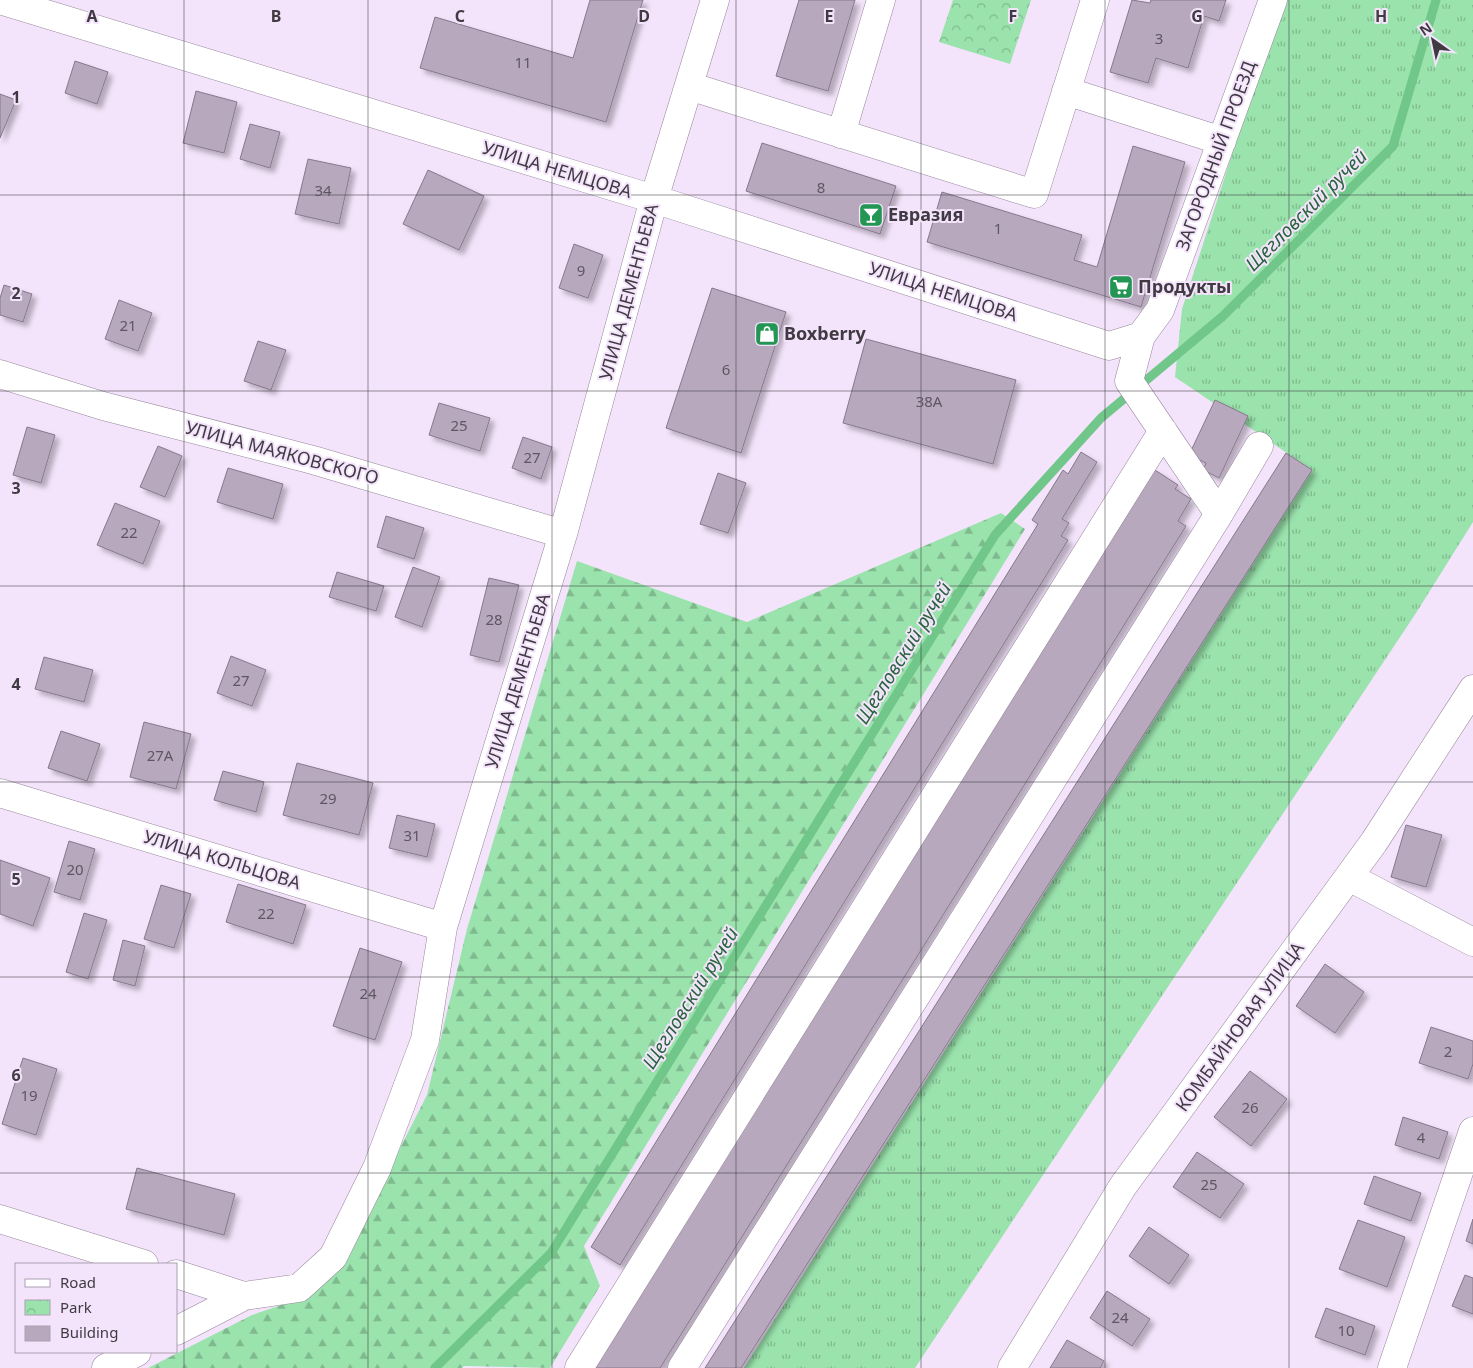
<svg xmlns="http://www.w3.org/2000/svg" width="1473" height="1368" viewBox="0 0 1473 1368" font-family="'Noto Sans',sans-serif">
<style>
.grass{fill:url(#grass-tufts)}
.forest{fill:url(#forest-firs)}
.park{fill:url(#park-crowns)}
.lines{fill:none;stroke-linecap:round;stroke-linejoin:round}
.stream{stroke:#71c68a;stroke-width:9}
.building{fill:#b7a8bd;stroke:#86788c;filter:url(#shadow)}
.minor-casing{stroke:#96879c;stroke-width:29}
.minor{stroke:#fff;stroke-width:28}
.grid{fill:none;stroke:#403a43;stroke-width:1;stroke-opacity:0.55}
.labels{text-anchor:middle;stroke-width:4;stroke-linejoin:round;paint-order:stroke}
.number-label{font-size:15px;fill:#5e5662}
.street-label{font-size:18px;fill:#403a43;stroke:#f4e4fb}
.poi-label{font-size:18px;font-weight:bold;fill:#403a43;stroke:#f4e4fb;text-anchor:start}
.water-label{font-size:19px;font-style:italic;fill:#28643c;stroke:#f4e4fb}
.grid-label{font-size:16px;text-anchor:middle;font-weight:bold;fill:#403a43;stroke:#f4e4fb;stroke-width:4;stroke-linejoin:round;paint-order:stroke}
</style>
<defs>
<pattern id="grass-tufts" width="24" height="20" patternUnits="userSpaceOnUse" patternTransform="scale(1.25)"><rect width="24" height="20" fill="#9ae3ad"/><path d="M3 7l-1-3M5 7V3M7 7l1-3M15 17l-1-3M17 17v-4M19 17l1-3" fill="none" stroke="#7fb98e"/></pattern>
<pattern id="forest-firs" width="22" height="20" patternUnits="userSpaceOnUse" patternTransform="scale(1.25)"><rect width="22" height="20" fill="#9ae3ad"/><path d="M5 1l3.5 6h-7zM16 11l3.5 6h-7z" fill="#7fb98e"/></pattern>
<pattern id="park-crowns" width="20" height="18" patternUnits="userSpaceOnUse" patternTransform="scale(1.25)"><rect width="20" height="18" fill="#9ae3ad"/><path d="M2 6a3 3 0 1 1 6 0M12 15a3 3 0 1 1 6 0" fill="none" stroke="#7fb98e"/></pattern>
<filter id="shadow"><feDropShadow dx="4.5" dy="4.5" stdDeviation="2.5" flood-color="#0004"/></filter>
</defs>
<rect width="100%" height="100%" fill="#f4e4fb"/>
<path class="grass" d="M 1282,0 L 1473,0 L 1473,522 L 1416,613 L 915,1368 L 744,1368 L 1312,470 L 1175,377 L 1182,309 Z"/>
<path class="forest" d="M 1001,513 L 1025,529 L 584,1246 L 600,1286 L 550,1368 L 464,1366 L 462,1368 L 148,1368 L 252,1315 L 293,1301 L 358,1231 L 427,1095 L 467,929 L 577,561 L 747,622 Z"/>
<path class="park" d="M 953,0 L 1031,0 L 1010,64 L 939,42 Z"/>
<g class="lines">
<path class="stream" d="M 435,1368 L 551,1253 L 995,535 L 1101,418 L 1223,316 L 1393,146 L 1436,0"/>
</g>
<path class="building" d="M 590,0 L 643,0 L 606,122 L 420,68 L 435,17 L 573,58 Z
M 799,0 L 855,0 L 828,91 L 776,76 Z
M 1132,0 L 1150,3 L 1151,0 L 1226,0 L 1219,21 L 1204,16 L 1188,68 L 1156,58 L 1148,83 L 1110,72 Z
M 75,61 L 108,72 L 97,104 L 65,93 Z
M 196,91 L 237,102 L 224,153 L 183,143 Z
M 0,94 L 16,100 L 0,138 Z
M 250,124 L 280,132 L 270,168 L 240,159 Z
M 762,143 L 896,186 L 880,234 L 746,191 Z
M 1133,146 L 1185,162 L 1141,307 L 927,242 L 942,192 L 1082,235 L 1074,260 L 1097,267 Z
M 308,159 L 351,168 L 339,224 L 295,214 Z
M 428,170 L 484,196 L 459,250 L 403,224 Z
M 574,244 L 603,255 L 588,298 L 559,288 Z
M 4,285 L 32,294 L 23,322 L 0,315 L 0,298 Z
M 712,288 L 786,312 L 741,453 L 666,428 Z
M 119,300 L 152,313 L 138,351 L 105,339 Z
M 866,339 L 1016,380 L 993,464 L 843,423 Z
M 258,341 L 286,350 L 271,390 L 244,381 Z
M 1215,400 L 1248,416 L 1219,478 L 1203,470 L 1206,463 L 1189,455 Z
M 439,403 L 490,418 L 480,451 L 429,435 Z
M 27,427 L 55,435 L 41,483 L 13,475 Z
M 523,437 L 552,447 L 541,479 L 512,468 Z
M 158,446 L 182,456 L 165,497 L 140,487 Z
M 1081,452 L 1097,462 L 1062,519 L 1069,523 L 1061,536 L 1068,540 L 620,1265 L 591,1247 L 1038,524 L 1032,520 L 1063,470 L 1068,474 Z
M 1286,453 L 1312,470 L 741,1368 L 705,1368 Z
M 228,468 L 283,484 L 273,519 L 217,502 Z
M 1155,470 L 1178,485 L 1175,489 L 1191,499 L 1178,521 L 1186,526 L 660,1368 L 594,1368 Z
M 718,473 L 746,483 L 728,533 L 700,524 Z
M 115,503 L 160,521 L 143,564 L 97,545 Z
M 386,516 L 424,528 L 414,559 L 377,547 Z
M 413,567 L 440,577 L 422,627 L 395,617 Z
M 337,572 L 384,586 L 376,611 L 329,597 Z
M 489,578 L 519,585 L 499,662 L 470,655 Z
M 231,656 L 266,670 L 252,706 L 217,693 Z
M 44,657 L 93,670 L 84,702 L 35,689 Z
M 144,722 L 191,734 L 176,789 L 130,777 Z
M 61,731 L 100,744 L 87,781 L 48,768 Z
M 297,763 L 373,783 L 359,835 L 283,815 Z
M 223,771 L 264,782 L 256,812 L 214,800 Z
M 397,815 L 435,824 L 427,857 L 389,848 Z
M 1406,825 L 1442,835 L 1426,887 L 1391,877 Z
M 69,841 L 95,849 L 80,900 L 54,892 Z
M 0,860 L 50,878 L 33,926 L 0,914 Z
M 238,884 L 306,905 L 293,944 L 226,922 Z
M 161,885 L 191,894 L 174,948 L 144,939 Z
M 84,913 L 107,920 L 88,979 L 66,972 Z
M 123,940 L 145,946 L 135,986 L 113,980 Z
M 360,948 L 402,962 L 375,1040 L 333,1026 Z
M 1325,964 L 1364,992 L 1335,1033 L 1296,1006 Z
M 1431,1027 L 1473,1041 L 1473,1064 L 1468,1079 L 1419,1063 Z
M 23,1058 L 57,1069 L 36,1135 L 2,1124 Z
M 1250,1071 L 1287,1099 L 1251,1146 L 1214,1117 Z
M 1403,1117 L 1448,1132 L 1439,1159 L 1395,1145 Z
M 1197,1152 L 1244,1184 L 1220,1218 L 1173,1187 Z
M 137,1168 L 235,1194 L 224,1235 L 126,1209 Z
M 1374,1176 L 1421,1193 L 1411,1221 L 1364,1204 Z
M 1473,1219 L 1473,1244 L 1466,1241 Z
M 1358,1220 L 1405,1237 L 1387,1287 L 1339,1269 Z
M 1149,1227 L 1189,1255 L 1169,1284 L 1129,1256 Z
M 1465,1275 L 1473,1278 L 1473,1314 L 1452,1306 Z
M 1107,1291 L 1150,1319 L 1132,1346 L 1090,1318 Z
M 1326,1308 L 1375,1326 L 1365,1355 L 1315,1337 Z
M 1067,1340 L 1104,1361 L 1100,1368 L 1050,1368 Z"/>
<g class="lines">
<defs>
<path id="minor" d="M 0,0 L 654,199 L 1109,346 L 1141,336
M 689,86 L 1034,194 L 1095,0
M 1066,91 L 1222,141
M 841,134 L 881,0
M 0,374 L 103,406 L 313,460 L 563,534
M 1219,514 L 1129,381 L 1141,336 L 1160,310 L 1273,0
M 0,793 L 443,927
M 1349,877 L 1473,942
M 0,1219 L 144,1264
M 176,1274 L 244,1296
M 176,1331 L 244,1296 L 299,1288 L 333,1257 L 377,1168 L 425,1040 L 443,927 L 563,534 L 654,199 L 715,0
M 106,1368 L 137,1352
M 579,1368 L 1163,431
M 682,1368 L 1219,514 L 1259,446
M 1012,1368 L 1123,1186 L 1374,842 L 1473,689
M 1392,1368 L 1473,1131"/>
</defs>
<use href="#minor" class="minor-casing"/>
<use href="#minor" class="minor"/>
</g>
<path class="grid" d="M 184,0 L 184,1368M 368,0 L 368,1368M 552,0 L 552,1368M 736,0 L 736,1368M 921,0 L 921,1368M 1105,0 L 1105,1368M 1289,0 L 1289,1368M 0,195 L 1473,195M 0,391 L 1473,391M 0,586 L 1473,586M 0,782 L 1473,782M 0,977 L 1473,977M 0,1173 L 1473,1173"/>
<defs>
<symbol id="bar-square" viewBox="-11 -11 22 22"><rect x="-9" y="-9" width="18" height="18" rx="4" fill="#229652" stroke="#f4e4fb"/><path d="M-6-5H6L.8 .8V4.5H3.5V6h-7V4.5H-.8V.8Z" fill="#fff"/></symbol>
<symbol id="supermarket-square" viewBox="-11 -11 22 22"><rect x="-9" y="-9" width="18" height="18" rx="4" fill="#229652" stroke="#f4e4fb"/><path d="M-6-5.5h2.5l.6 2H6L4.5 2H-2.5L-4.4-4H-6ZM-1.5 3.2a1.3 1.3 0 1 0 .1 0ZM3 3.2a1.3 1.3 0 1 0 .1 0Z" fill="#fff"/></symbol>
<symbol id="shop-square" viewBox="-11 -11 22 22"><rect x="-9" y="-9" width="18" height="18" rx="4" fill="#229652" stroke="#f4e4fb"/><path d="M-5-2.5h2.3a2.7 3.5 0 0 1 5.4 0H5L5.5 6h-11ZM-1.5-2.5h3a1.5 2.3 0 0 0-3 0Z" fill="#fff"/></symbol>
</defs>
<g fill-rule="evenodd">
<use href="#bar-square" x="857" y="201" width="28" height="28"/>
<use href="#supermarket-square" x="1107" y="273" width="28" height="28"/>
<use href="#shop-square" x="753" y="320" width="28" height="28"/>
</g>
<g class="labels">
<g class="number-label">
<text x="1159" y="44">3</text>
<text x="523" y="68">11</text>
<text x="821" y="193">8</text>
<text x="323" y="196">34</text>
<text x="998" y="234">1</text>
<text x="581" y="276">9</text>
<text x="128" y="331">21</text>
<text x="726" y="375">6</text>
<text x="929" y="407">38А</text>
<text x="459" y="431">25</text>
<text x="532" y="463">27</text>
<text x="129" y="538">22</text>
<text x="494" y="625">28</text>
<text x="241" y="686">27</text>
<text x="160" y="761">27А</text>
<text x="328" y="804">29</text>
<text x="412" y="841">31</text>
<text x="75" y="875">20</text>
<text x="266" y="919">22</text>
<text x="368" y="999">24</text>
<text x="1448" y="1057">2</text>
<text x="29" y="1101">19</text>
<text x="1250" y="1113">26</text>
<text x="1421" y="1143">4</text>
<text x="1209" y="1190">25</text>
<text x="1120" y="1323">24</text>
<text x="1346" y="1336">10</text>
</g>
<g class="street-label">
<text transform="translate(1216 156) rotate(-70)" y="6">ЗАГОРОДНЫЙ ПРОЕЗД</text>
<text transform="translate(557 170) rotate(17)" y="6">УЛИЦА НЕМЦОВА</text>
<text transform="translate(629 292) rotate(-75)" y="6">УЛИЦА ДЕМЕНТЬЕВА</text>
<text transform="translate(943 292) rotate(18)" y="6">УЛИЦА НЕМЦОВА</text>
<text transform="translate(282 453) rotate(15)" y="6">УЛИЦА МАЯКОВСКОГО</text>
<text transform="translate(518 681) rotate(-73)" y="6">УЛИЦА ДЕМЕНТЬЕВА</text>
<text transform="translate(222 860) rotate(17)" y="6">УЛИЦА КОЛЬЦОВА</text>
<text transform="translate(1240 1027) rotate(-54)" y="6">КОМБАЙНОВАЯ УЛИЦА</text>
</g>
<g class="poi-label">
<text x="888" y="221">Евразия</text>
<text x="1138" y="293">Продукты</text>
<text x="784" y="340">Boxberry</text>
</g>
<g class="water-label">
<text transform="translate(1306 210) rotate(-45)" y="7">Щегловский ручей</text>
<text transform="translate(903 653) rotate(-58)" y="7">Щегловский ручей</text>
<text transform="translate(690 998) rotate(-58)" y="7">Щегловский ручей</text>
</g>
</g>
<g class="grid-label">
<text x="92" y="22">A</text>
<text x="276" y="22">B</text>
<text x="460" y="22">C</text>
<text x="644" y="22">D</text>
<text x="829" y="22">E</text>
<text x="1013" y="22">F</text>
<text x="1197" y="22">G</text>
<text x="1381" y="22">H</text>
<text x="16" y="103">1</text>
<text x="16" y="299">2</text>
<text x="16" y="494">3</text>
<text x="16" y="690">4</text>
<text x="16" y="885">5</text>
<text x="16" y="1081">6</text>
</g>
<rect x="15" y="1263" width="162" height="90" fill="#f4e4fb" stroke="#aca0b1"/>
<rect x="25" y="1279" width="25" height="8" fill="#ffffff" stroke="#aca0b1"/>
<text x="60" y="1288" font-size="15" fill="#403a43">Road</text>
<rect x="25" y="1300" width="25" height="15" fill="url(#park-crowns)" stroke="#aca0b1"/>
<text x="60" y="1313" font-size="15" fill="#403a43">Park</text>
<rect x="25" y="1326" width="25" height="15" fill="#b7a8bd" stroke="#aca0b1"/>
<text x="60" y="1338" font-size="15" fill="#403a43">Building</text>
<g transform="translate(1433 40) rotate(327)" stroke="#f4e4fb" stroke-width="4" paint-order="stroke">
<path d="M0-4L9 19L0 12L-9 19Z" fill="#403a43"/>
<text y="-8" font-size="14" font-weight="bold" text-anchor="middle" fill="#403a43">N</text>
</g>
</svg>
